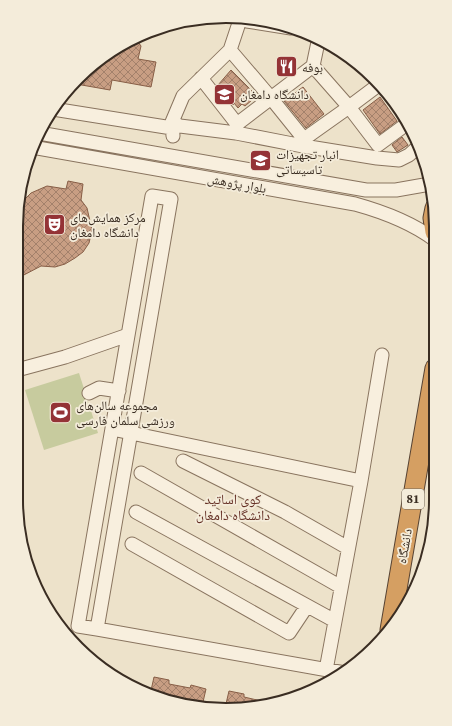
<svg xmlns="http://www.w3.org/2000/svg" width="452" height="726" viewBox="0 0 452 726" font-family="'Source Serif 4','Noto Naskh Arabic',serif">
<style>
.green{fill:#c7cb9e}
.building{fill:url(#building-cross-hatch);stroke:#875e46}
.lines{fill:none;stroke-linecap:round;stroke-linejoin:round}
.minor-casing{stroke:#89745f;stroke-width:15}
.highway-casing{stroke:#574333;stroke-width:21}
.minor{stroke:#f8efde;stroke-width:13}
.highway{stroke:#d59f62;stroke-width:19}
.labels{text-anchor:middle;stroke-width:3.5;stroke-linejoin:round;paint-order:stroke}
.shield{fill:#f4ecda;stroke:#726659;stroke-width:1}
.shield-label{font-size:12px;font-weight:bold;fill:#3a2d22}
.poi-label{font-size:13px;fill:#3a2d22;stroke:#f4ecda;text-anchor:start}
.street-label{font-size:13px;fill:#3a2d22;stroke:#f4ecda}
.neighbourhood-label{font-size:14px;fill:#642f24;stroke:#f4ecda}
.rim{fill:none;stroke:#3a2d22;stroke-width:2}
</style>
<defs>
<pattern id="building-cross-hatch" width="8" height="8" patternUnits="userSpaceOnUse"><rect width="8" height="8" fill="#c89e83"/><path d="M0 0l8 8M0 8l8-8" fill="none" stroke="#a3816b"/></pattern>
</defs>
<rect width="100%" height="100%" fill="#ede2ca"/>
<path class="green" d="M 79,373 L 98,433 L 44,450 L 25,390 Z"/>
<path class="building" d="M 136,39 L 141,46 L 138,59 L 156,62 L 151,87 L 112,80 L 110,90 L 76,84 L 121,44 Z
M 231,70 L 254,93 L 250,98 L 252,100 L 245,106 L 242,104 L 238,108 L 234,103 L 233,105 L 218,85 Z
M 303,87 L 324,114 L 306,128 L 284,101 Z
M 380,97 L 397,121 L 380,134 L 363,110 Z
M 402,137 L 408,145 L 397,152 L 392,145 Z
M 68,181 L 83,184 L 81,200 L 87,208 L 92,230 L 89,243 L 83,252 L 75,258 L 65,264 L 55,267 L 41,266 L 20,277 L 17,273 L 18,211 L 21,203 L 31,193 L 47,186 L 66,189 Z
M 154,677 L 169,680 L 169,684 L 190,688 L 191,685 L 206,689 L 203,702 L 201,701 L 200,706 L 159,699 L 150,695 Z
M 229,691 L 244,694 L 244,697 L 270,703 L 229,710 L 229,708 L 225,708 Z"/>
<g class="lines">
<defs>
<path id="minor" d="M 247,21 L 291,28
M 318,42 L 313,66 L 349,107 L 377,86
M 230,50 L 271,98 L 313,66
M 201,78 L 237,124 L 271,98 L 304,139 L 349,107 L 378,145 L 408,123 L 408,122
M 53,109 L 172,128
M 172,122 L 180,126 L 236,133 L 303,146 L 377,158 L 399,160 L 409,155 L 419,146
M 39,133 L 366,190 L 396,190 L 430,184
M 173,136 L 172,122 L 183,96 L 230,50 L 240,20
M 32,147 L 355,204 C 384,212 411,222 435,240
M 17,370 L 65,357 L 128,335
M 89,393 L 99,388 L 119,391
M 112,429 L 361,481
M 183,461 L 285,512 L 348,548
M 141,473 L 341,587
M 136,512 L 335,621
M 132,544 L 289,633 L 307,606
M 97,629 L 171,199 L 152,196 L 78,626 L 97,629 L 345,673
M 326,670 L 361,481 L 382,355"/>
<path id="highway" d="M 435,208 L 433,218 L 435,232
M 390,630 L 435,368"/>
</defs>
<use href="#minor" class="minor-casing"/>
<use href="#highway" class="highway-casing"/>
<use href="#minor" class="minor"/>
<use href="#highway" class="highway"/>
</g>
<defs>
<symbol id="restaurant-square" viewBox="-11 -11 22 22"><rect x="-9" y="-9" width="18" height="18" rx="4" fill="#943336" stroke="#f4ecda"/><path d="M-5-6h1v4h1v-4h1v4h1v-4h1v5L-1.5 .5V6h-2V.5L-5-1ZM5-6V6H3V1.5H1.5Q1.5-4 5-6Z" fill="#fff"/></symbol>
<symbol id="university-square" viewBox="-11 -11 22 22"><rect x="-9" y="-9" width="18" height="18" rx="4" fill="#943336" stroke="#f4ecda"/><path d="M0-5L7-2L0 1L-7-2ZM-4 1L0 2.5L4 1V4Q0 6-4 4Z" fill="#fff"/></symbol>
<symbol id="school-square" viewBox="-11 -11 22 22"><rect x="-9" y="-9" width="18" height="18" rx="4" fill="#943336" stroke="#f4ecda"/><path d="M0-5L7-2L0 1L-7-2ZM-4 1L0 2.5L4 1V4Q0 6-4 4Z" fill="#fff"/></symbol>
<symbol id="theatre-square" viewBox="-11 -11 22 22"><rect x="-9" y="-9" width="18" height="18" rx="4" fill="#943336" stroke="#f4ecda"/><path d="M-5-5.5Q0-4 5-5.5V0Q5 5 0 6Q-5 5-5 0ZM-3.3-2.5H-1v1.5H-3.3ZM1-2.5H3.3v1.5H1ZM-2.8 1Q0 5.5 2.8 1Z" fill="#fff"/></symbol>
<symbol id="stadium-square" viewBox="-11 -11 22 22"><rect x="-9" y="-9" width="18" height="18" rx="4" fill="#943336" stroke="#f4ecda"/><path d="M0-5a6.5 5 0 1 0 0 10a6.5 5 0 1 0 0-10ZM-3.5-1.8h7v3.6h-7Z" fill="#fff"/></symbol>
</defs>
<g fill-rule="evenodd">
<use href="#restaurant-square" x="274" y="54" width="25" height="25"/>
<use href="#university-square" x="212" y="82" width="25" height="25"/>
<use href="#school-square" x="248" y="148" width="25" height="25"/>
<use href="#theatre-square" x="42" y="212" width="25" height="25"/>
<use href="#stadium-square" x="48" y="400" width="25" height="25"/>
</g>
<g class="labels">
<rect class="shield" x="402" y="489" width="22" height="20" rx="3"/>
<g class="shield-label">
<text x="413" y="503">81</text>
</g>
<g class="poi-label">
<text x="302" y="72">بوفه</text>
<text x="240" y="99">دانشگاه دامغان</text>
<text x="276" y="159">انبار تجهیزات<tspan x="276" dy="15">تاسیساتی</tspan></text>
<text x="70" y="222">مرکز همایش‌های<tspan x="70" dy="15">دانشگاه دامغان</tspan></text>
<text x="76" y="410">مجموعه سالن‌های<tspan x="76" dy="15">ورزشی سلمان فارسی</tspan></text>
</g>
<g class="street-label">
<text transform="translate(237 183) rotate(10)" y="5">بلوار پژوهش</text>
<text transform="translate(404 546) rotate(-80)" y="5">دانشگاه</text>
</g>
<g class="neighbourhood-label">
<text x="233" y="504">کوی اساتید<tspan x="233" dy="16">دانشگاه دامغان</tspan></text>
</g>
</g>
<path d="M0 0H452V726H0ZM226 23H226A203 203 0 0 1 429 226V500A203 203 0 0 1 226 703H226A203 203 0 0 1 23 500V226A203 203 0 0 1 226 23Z" fill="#f4ecda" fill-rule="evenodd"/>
<path class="rim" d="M226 23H226A203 203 0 0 1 429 226V500A203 203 0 0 1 226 703H226A203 203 0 0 1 23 500V226A203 203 0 0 1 226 23Z"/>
</svg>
